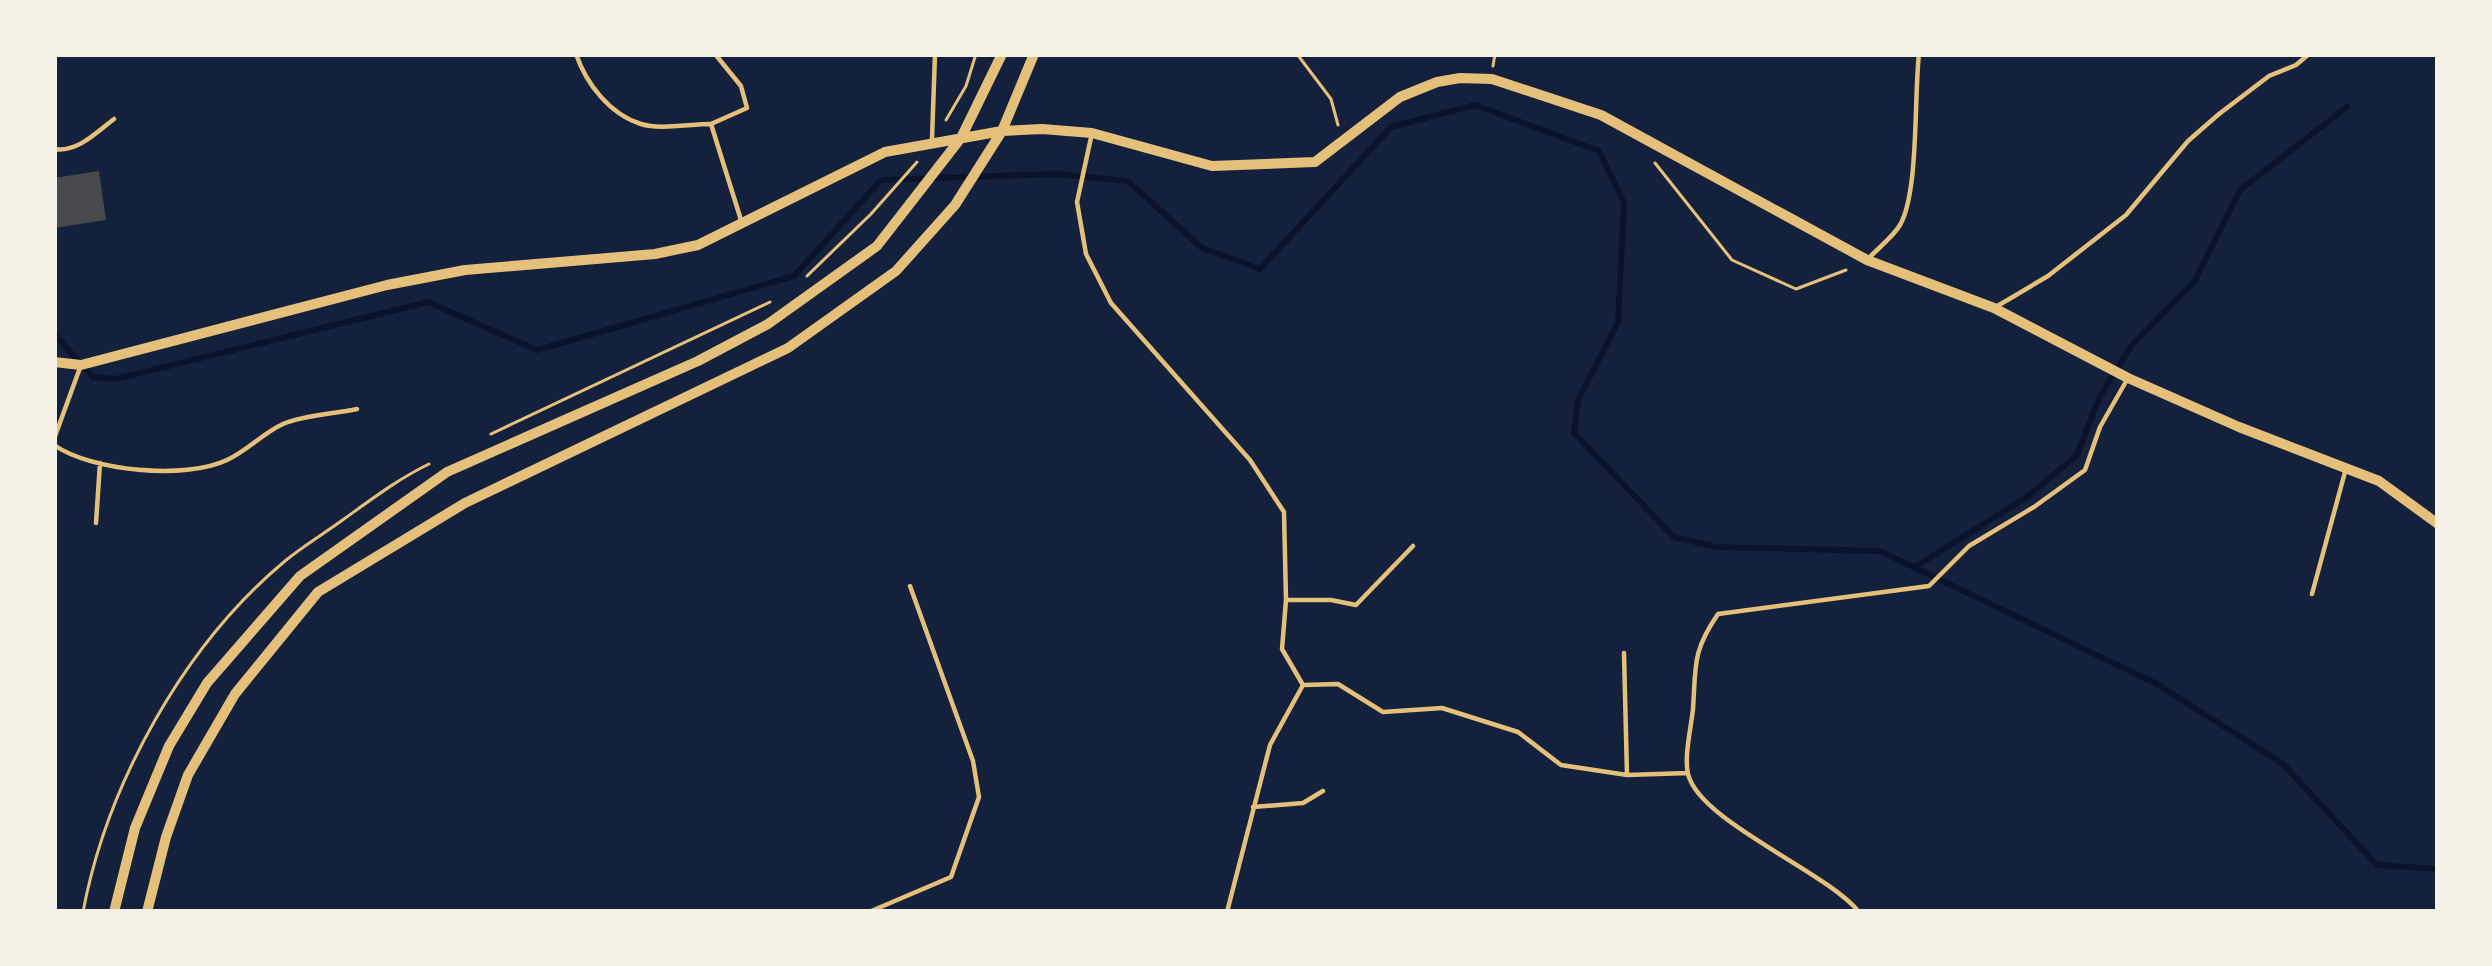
<svg xmlns="http://www.w3.org/2000/svg" width="2492" height="966" viewBox="0 0 2492 966" font-family="'DM Sans',sans-serif">
<style>
.lines{fill:none;stroke-linecap:round;stroke-linejoin:round}
.stream{stroke:#0b132b;stroke-width:6}
.building{fill:#48494c}
.path{stroke:#e5c07b;stroke-width:3}
.service{stroke:#e5c07b;stroke-width:4.5}
.tertiary{stroke:#e5c07b;stroke-width:10}
</style>
<rect width="100%" height="100%" fill="#14213d"/>
<g class="lines">
<path class="stream" d="M 54,334 L 93,377 L 116,379 L 428,302 L 537,350 L 794,276 L 881,180 L 1057,174 L 1128,181 L 1202,248 L 1260,269 L 1391,127 L 1475,105 L 1599,151 L 1624,203 L 1618,322 L 1578,400 L 1574,433 L 1674,537 L 1716,547 L 1880,551 L 2157,684 L 2283,764 L 2377,865 L 2438,869
M 1915,567 L 2027,497 L 2077,455 L 2099,398 L 2131,346 L 2194,282 L 2240,190 L 2347,107"/>
</g>
<path class="building" d="M 99,171 L 106,220 L 54,228 L 54,178 Z"/>
<g class="lines">
<path class="path" d="M 1297,54 L 1331,99 L 1338,125
M 1493,66 L 1495,54
M 946,120 L 966,86 L 976,54
M 1655,163 L 1732,260 L 1796,289 L 1846,270
M 807,276 L 871,214 L 917,162
M 491,434 L 770,302
M 83,912 C 107,784 184,645 285,561 C 303,546 325,533 344,519 C 372,499 398,479 429,464"/>
<path class="service" d="M 576,54 C 586,83 609,114 641,124 C 659,130 690,124 710,124
M 715,54 L 741,86 L 747,108 L 711,124 L 741,220
M 1092,133 L 1077,202 L 1086,254 L 1111,303 L 1250,460 L 1284,512 L 1286,600 L 1282,649 L 1303,685 L 1270,745 L 1227,912
M 932,139 L 935,54
M 54,149 C 77,153 97,132 114,119
M 1867,260 C 1877,249 1893,237 1900,225 C 1919,192 1914,96 1919,54
M 1994,308 L 2048,276 L 2126,215 L 2188,141 L 2219,114 L 2269,76 L 2296,65 L 2309,54
M 54,439 L 81,365
M 54,445 C 91,471 185,480 227,460 C 247,451 263,433 283,424 C 304,415 334,414 357,409
M 96,523 L 100,463
M 2312,594 L 2345,472
M 1286,600 L 1331,600 L 1356,605 L 1413,546
M 1624,653 L 1627,775
M 1304,685 L 1338,684 L 1383,712 L 1442,708 L 1518,732 L 1561,765 L 1627,775 L 1688,773
M 1253,807 L 1303,803 L 1323,791
M 869,912 L 951,877 L 979,797 L 973,761 L 910,586
M 1859,912 C 1826,871 1700,822 1688,774 C 1684,756 1691,728 1693,709 C 1696,665 1692,652 1718,614 L 1929,586 L 1969,546 L 2034,507 L 2085,470 L 2100,427 L 2128,378"/>
<path class="tertiary" d="M 54,362 L 81,365 L 387,285 L 465,270 L 655,254 L 698,245 L 885,152 L 1002,131 L 1042,129 L 1092,133 L 1212,166 L 1315,162 L 1400,97 L 1437,82 L 1460,78 L 1492,79 L 1601,115 L 1867,260 L 1994,308 L 2128,378 L 2239,427 L 2379,481 L 2438,524
M 114,912 L 135,828 L 169,746 L 207,683 L 300,576 L 447,472 L 698,361 L 768,324 L 877,246 L 961,138 L 1002,54
M 147,912 L 166,837 L 188,775 L 235,694 L 318,592 L 465,503 L 788,348 L 896,271 L 955,205 L 1002,131 L 1034,54"/>
</g>
<rect width="2492" height="966" fill="none" stroke="#f6f1e7" stroke-width="114"/>
</svg>
